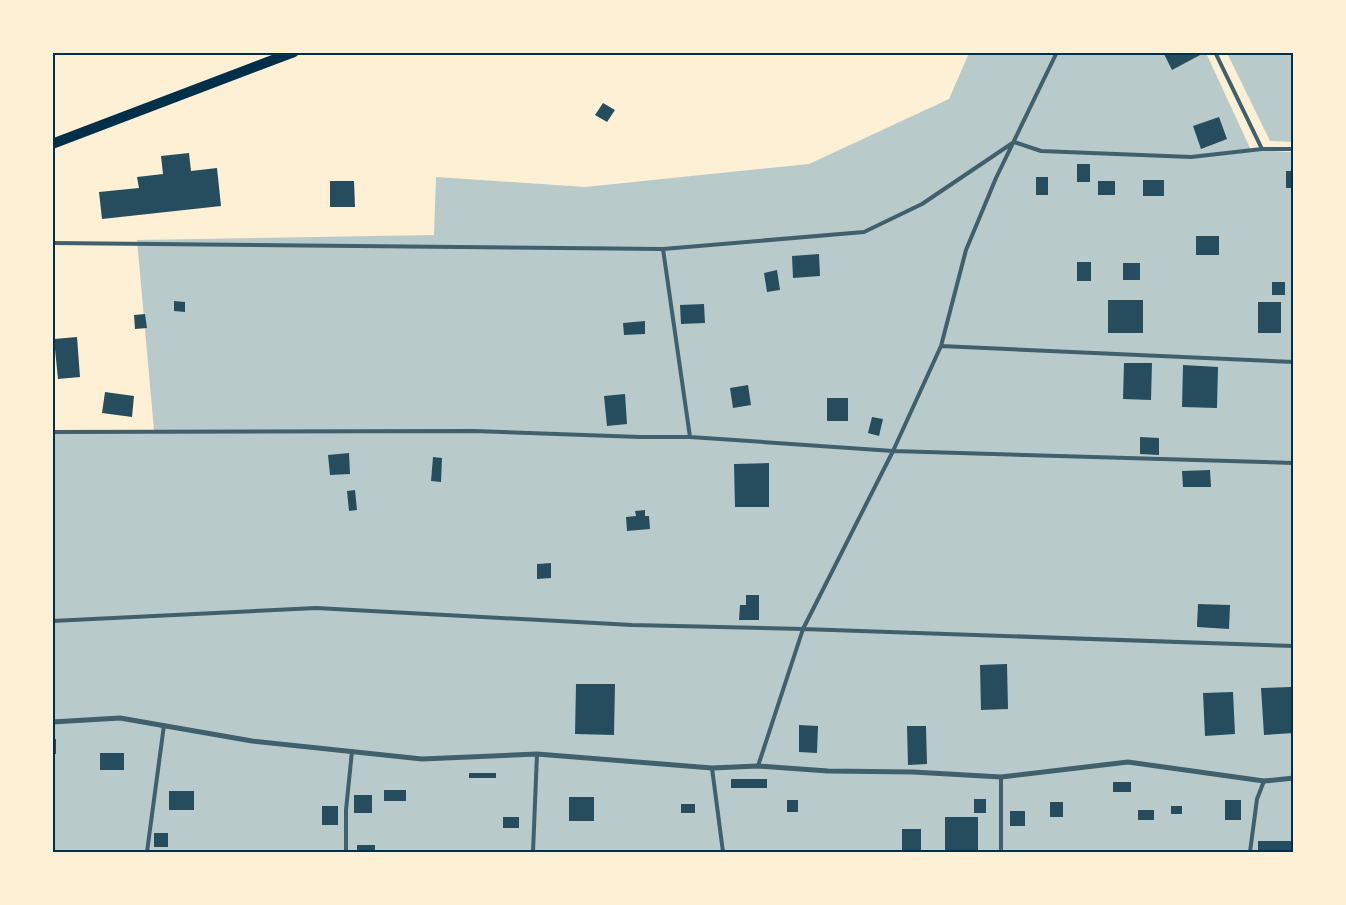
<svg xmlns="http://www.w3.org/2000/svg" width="1346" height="905" viewBox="0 0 1346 905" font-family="'Times New Roman',serif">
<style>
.green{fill:#b9caca}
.building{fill:#264d5e}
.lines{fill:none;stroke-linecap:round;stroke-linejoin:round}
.service{stroke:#3f606c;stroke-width:4}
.minor{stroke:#3f606c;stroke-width:5}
.secondary{stroke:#003049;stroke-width:10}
.neatline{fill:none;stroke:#003049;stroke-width:2}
</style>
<rect width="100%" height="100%" fill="#fdf0d5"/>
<path class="green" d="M 969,53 L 1206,53 L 1251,150 L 1293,152 L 1293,852 L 53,852 L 52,430 L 154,430 L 137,240 L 434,235 L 436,177 L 585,187 L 809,164 L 949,99 Z
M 1227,53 L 1293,53 L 1293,142 L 1270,141 Z"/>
<path class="building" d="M 1163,52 L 1202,52 L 1202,54 L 1172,70 Z
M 603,103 L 615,110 L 607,122 L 595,115 Z
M 1219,117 L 1227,139 L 1201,149 L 1193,126 Z
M 189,153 L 191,171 L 217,168 L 221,206 L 102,219 L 99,192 L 139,188 L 137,177 L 163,174 L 161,156 Z
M 1077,164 L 1090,164 L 1090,182 L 1077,182 Z
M 1286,171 L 1294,171 L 1294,188 L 1286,188 Z
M 1036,177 L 1048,177 L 1048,195 L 1036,195 Z
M 1143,180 L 1164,180 L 1164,196 L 1143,196 Z
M 330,181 L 354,181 L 355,207 L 330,207 Z
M 1098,181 L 1115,181 L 1115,195 L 1098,195 Z
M 1196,236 L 1219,236 L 1219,255 L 1196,255 Z
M 819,254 L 820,276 L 793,278 L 792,256 Z
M 1077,262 L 1091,262 L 1091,281 L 1077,281 Z
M 1123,263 L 1140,263 L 1140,280 L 1123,280 Z
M 777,270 L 780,290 L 767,292 L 764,273 Z
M 1272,282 L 1285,282 L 1285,295 L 1272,295 Z
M 1108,300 L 1143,300 L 1143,333 L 1108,333 Z
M 174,301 L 185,302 L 185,312 L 174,311 Z
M 1258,302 L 1281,302 L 1281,333 L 1258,333 Z
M 704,304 L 705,323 L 681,324 L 680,305 Z
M 145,314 L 147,328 L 135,329 L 134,315 Z
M 645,321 L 645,334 L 624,335 L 623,323 Z
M 77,337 L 80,377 L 58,379 L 54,339 Z
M 1124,363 L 1152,363 L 1151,400 L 1123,399 Z
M 1183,365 L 1218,367 L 1217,408 L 1182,407 Z
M 748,385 L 751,405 L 733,408 L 730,388 Z
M 105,392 L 134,396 L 132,417 L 102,413 Z
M 625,394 L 627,424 L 607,426 L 604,396 Z
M 827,398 L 848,398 L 848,421 L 827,421 Z
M 872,417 L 883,419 L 879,436 L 868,433 Z
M 1140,437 L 1159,438 L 1159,455 L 1140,454 Z
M 349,453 L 350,474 L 330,475 L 328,455 Z
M 433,457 L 442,458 L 441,482 L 431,481 Z
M 769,463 L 769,507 L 735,507 L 734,464 Z
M 1210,470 L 1211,487 L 1183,487 L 1182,471 Z
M 355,490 L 357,510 L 349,511 L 347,491 Z
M 645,510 L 645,516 L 649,516 L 650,529 L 627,531 L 626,517 L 636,516 L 635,511 Z
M 551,563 L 551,578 L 537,579 L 537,564 Z
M 746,595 L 759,595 L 759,620 L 739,620 L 740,605 L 746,605 Z
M 1198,604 L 1230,605 L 1229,629 L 1197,627 Z
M 1007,664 L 1008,709 L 981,710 L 980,665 Z
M 576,684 L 615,684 L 614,735 L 575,734 Z
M 1291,687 L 1294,733 L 1264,735 L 1261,688 Z
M 1233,692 L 1235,734 L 1205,736 L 1203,693 Z
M 799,725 L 818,726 L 817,753 L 799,752 Z
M 907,726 L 926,726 L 927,764 L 908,765 Z
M 52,739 L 56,739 L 56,754 L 52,754 Z
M 100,753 L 124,753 L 124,770 L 100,770 Z
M 469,773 L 496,773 L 496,778 L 469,778 Z
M 731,779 L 767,779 L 767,788 L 731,788 Z
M 1113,782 L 1131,782 L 1131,792 L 1113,792 Z
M 384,790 L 406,790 L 406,801 L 384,801 Z
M 169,791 L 194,791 L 194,810 L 169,810 Z
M 354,795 L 372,795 L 372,813 L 354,813 Z
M 569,797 L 594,797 L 594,821 L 569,821 Z
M 974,799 L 986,799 L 986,813 L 974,813 Z
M 787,800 L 798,800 L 798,812 L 787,812 Z
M 1225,800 L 1241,800 L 1241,820 L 1225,820 Z
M 1050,802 L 1063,802 L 1063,817 L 1050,817 Z
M 681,804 L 695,804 L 695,813 L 681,813 Z
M 322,806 L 338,806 L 338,825 L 322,825 Z
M 1171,806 L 1182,806 L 1182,814 L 1171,814 Z
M 1138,810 L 1154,810 L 1154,820 L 1138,820 Z
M 1010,811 L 1025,811 L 1025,826 L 1010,826 Z
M 503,817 L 519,817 L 519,828 L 503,828 Z
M 945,817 L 978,817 L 978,852 L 945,852 Z
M 902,829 L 921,829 L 921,852 L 902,852 Z
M 154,833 L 168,833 L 168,847 L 154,847 Z
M 1258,841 L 1294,841 L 1294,852 L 1258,852 Z
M 357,845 L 375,845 L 375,852 L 357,852 Z"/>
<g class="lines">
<path class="service" d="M 1215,52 L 1262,149
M 52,243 L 663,249 L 864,232 L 922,204 L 1014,142 L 1041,151 L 1191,157 L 1262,149 L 1294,149
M 663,249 L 690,437
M 941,346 L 1294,362
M 52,432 L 474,431 L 640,437 L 690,437 L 893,451 L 1294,463
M 52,621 L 316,608 L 632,625 L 803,629 L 1294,646
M 758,766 L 803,629 L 893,451 L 941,346 L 966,250 L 996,178 L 1057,52
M 712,768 L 723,852
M 1001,777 L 1001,852
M 147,852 L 164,725
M 346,852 L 346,810 L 352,751
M 533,852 L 537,754
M 1250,852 L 1257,799 L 1264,781"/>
<path class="minor" d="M 52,722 L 120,718 L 252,741 L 422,759 L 537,754 L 712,768 L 758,766 L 828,771 L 913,772 L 1001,777 L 1128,762 L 1264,781 L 1294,778"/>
<path class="secondary" d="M 52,144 L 294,52"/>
</g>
<rect width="1346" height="905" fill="none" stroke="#fdf0d5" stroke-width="108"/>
<rect x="54" y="54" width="1238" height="797" class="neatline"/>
</svg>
